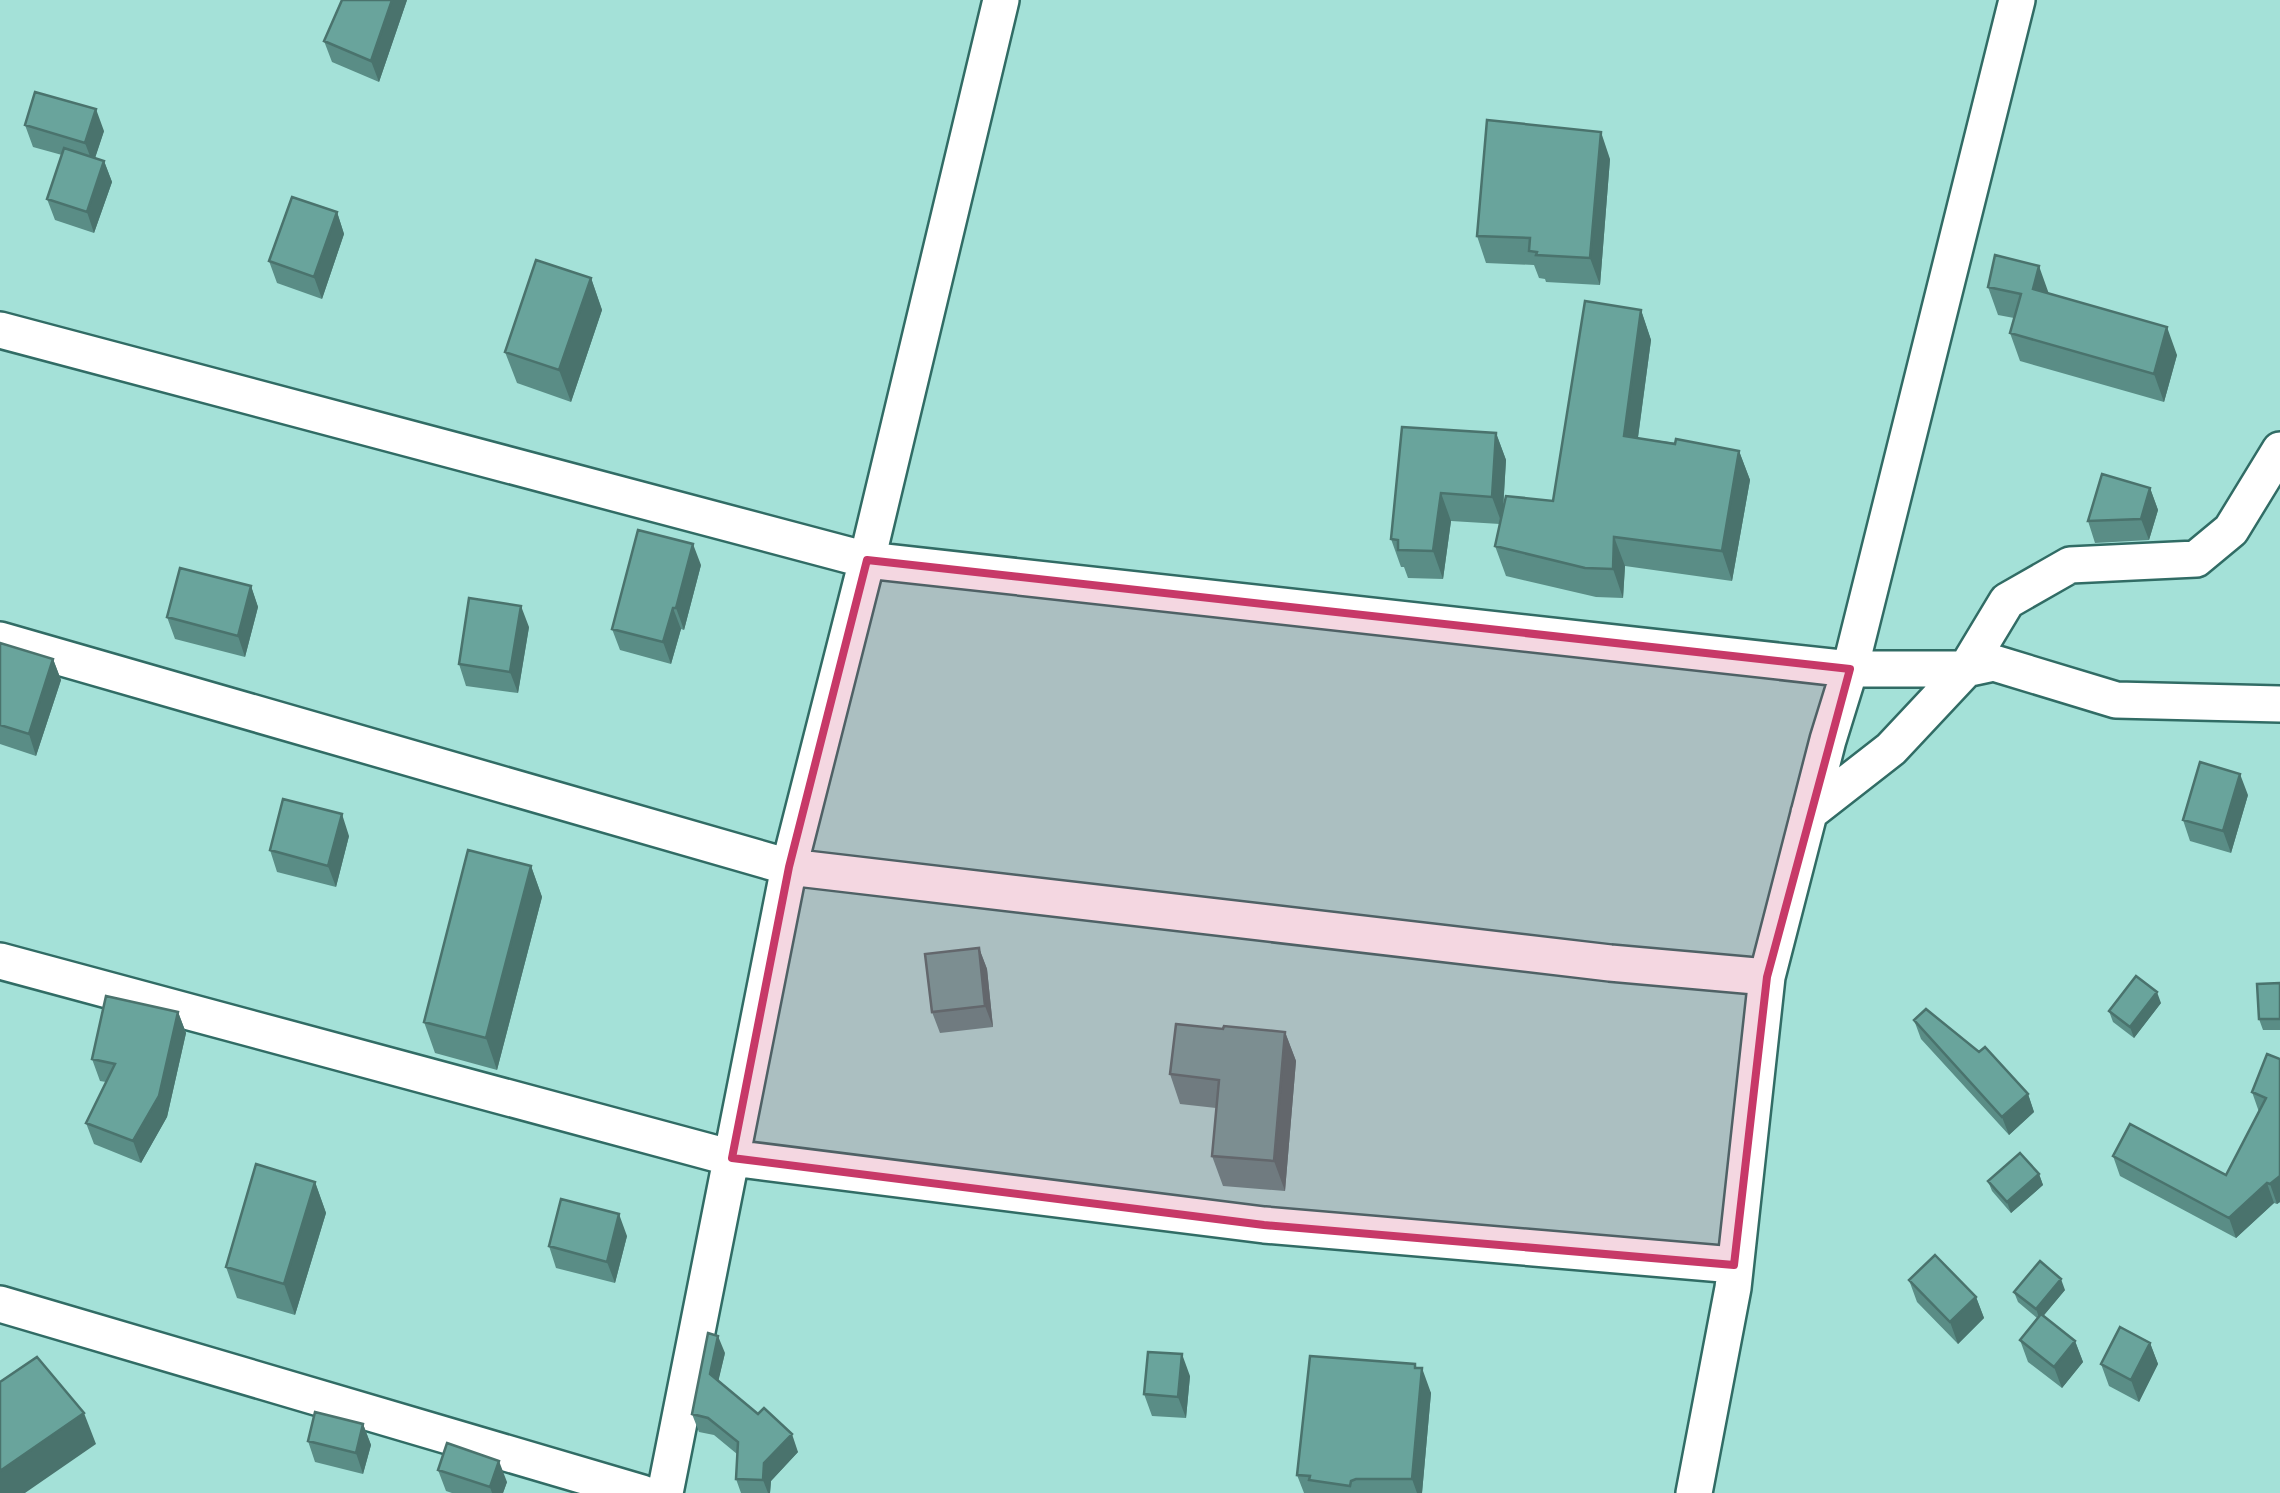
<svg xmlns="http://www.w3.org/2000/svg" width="2280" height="1493" viewBox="0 0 2280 1493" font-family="'IBM Plex Serif',serif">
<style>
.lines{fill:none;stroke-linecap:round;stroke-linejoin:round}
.minor-casing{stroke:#316c65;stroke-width:40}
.minor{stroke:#fff;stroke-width:35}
.wall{fill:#5a8d86}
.shaded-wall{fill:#4a736d}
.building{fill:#69a49c;stroke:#4a736d;stroke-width:2.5}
.marked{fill:#c73968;fill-opacity:0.2;stroke:#c73968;stroke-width:8;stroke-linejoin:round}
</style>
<rect width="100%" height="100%" fill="#a4e1d8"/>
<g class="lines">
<defs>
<path id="minor" d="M 0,330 L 867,560 L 1850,669 L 1966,669 L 1994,663 L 2116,700 L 2280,704
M 0,640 L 789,867 L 1610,963 L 1767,977
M 1809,813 L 1891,749 L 1966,669 L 2007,601 L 2070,565 L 2196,559 L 2231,530 L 2280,450
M 0,961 L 732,1158 L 1264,1225 L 1734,1265
M 0,1304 L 642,1493
M 665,1493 L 789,867 L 867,560 L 1001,0
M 1694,1493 L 1733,1288 L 1767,977 L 1828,740 L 1850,669 L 2017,0"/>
</defs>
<use href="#minor" class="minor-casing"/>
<use href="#minor" class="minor"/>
</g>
<path class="wall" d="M 407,0 L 379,82 L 332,62 L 324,41 Z
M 25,125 L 104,131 L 95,158 L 104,161 L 112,182 L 94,233 L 55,220 L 47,199 L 62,155 L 33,147 Z
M 1610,159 L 1600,285 L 1546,282 L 1545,279 L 1539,278 L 1534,265 L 1486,263 L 1477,236 Z
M 337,212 L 344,234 L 322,299 L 277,283 L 269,261 Z
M 591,278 L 602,310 L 571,402 L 517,383 L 505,352 Z
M 1988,287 L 2049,294 L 2177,355 L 2164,402 L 2020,361 L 2010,333 L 2014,318 L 1998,315 Z
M 1641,310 L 1651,340 L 1638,438 L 1739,451 L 1750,480 L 1732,581 L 1625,566 L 1623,598 L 1596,597 L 1506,576 L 1495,546 L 1500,524 L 1451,521 L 1443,579 L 1408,578 L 1404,567 L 1401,567 L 1391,539 L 1496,433 L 1506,460 L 1503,512 L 1553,501 Z
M 2150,488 L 2158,510 L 2149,540 L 2095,543 L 2088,521 Z
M 701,565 L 684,630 L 681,629 L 671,664 L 620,650 L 612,629 Z
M 251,586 L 258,607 L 245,657 L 175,639 L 167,617 Z
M 529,627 L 518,693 L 466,686 L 459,664 Z
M 0,643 L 53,659 L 61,680 L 36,756 L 0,744 Z
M 2248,795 L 2231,853 L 2190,841 L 2183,820 Z
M 349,836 L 336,887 L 277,872 L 270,850 Z
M 531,866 L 542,897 L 497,1070 L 435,1053 L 424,1022 Z
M 979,948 L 987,969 L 993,1027 L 940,1033 L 932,1012 Z
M 2280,983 L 2280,1030 L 2263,1030 L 2259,1019 Z
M 2161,1003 L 2134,1038 L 2113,1022 L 2109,1011 Z
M 178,1012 L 186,1033 L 167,1117 L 141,1163 L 94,1144 L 86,1123 L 106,1082 L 100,1081 L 92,1059 Z
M 1914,1020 L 2028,1094 L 2034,1112 L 2009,1135 L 1921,1039 Z
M 1223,1029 L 1285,1032 L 1296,1061 L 1285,1191 L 1223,1186 L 1212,1156 L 1216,1108 L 1180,1104 L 1170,1074 Z
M 2280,1059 L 2280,1202 L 2277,1204 L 2274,1203 L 2236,1238 L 2120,1176 L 2113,1156 L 2226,1175 L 2259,1112 L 2252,1092 Z
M 2039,1174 L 2043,1185 L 2011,1213 L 1992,1191 L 1988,1181 Z
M 315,1182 L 326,1213 L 295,1315 L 237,1298 L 226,1267 Z
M 627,1236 L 615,1283 L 556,1268 L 549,1246 Z
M 1909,1280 L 1976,1297 L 1984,1318 L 1958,1344 L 1917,1302 Z
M 2065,1290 L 2043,1316 L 2075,1341 L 2083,1362 L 2062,1388 L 2028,1362 L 2020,1340 L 2037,1318 L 2018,1302 L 2014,1292 Z
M 2150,1343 L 2158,1364 L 2139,1402 L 2109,1386 L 2101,1364 Z
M 725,1353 L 718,1381 L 798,1452 L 771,1481 L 770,1493 L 741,1493 L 736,1479 L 737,1454 L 714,1435 L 699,1432 L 692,1414 Z
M 1416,1368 L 1431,1393 L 1422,1493 L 1304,1493 L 1297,1475 Z
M 1190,1376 L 1186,1418 L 1152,1416 L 1144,1394 Z
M 363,1424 L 371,1445 L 363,1474 L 315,1462 L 308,1441 Z
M 438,1470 L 507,1482 L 503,1493 L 452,1493 L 446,1491 Z"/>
<path class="shaded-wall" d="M 392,0 L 407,0 L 379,82 L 371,61 Z
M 96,109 L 104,131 L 93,164 L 85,143 Z
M 1601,132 L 1610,159 L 1600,285 L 1590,258 Z
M 104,161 L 112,182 L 94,233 L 87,212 Z
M 337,212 L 344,234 L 322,299 L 314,277 Z
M 2039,266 L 2049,294 L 2033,289 Z
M 591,278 L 602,310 L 571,402 L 559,370 Z
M 1641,310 L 1651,340 L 1634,466 L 1624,436 Z
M 2167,327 L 2177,355 L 2164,402 L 2154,374 Z
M 1496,433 L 1506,460 L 1502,524 L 1492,497 Z
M 1739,451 L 1750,480 L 1732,581 L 1722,551 Z
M 2150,488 L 2158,510 L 2149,540 L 2141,519 Z
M 1441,493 L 1451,521 L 1443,579 L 1433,551 Z
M 1614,537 L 1625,566 L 1623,598 L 1613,569 Z
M 693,544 L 701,565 L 684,630 L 676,608 Z
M 251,586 L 258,607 L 245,657 L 238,636 Z
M 521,606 L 529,627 L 518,693 L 510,672 Z
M 673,608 L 681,629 L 671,664 L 663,642 Z
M 53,659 L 61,680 L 36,756 L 29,734 Z
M 2240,774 L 2248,795 L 2231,853 L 2223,831 Z
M 342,814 L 349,836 L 336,887 L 328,866 Z
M 531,866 L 542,897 L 497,1070 L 486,1038 Z
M 979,948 L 987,969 L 993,1027 L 985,1006 Z
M 2157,992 L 2161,1003 L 2134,1038 L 2130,1027 Z
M 178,1012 L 186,1033 L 167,1117 L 141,1163 L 133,1141 Z
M 1285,1032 L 1296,1061 L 1285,1191 L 1274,1161 Z
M 2028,1094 L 2034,1112 L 2009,1135 L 2002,1117 Z
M 2039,1174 L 2043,1185 L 2011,1213 L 2007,1202 Z
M 2280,1176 L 2280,1202 L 2277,1204 L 2270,1184 Z
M 315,1182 L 326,1213 L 295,1315 L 284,1284 Z
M 2267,1183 L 2274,1203 L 2236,1238 L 2229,1218 Z
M 619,1214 L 627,1236 L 615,1283 L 607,1262 Z
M 2061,1279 L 2065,1290 L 2040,1320 L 2036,1309 Z
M 1976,1297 L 1984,1318 L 1958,1344 L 1950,1322 Z
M 718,1336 L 725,1353 L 716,1391 L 710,1374 Z
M 2075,1341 L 2083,1362 L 2062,1388 L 2054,1367 Z
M 2150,1343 L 2158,1364 L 2139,1402 L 2131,1380 Z
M 1182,1354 L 1190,1376 L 1186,1418 L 1178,1397 Z
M 1415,1364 L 1421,1380 L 1422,1368 L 1431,1393 L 1422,1493 L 1417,1493 L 1412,1479 Z
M 84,1413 L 96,1444 L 25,1493 L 0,1493 L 0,1471 Z
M 363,1424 L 371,1445 L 363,1474 L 356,1453 Z
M 792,1434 L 798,1452 L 771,1481 L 770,1493 L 768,1493 L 763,1480 L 764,1463 Z
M 499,1461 L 507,1482 L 503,1493 L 492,1493 L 490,1487 Z"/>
<path class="building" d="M 342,0 L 392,0 L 371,61 L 324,41 Z
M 35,92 L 96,109 L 85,143 L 25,125 Z
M 1487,120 L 1601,132 L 1590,258 L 1536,255 L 1537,252 L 1529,251 L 1530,238 L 1477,236 Z
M 64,148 L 104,161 L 87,212 L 47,199 Z
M 292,197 L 337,212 L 314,277 L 269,261 Z
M 1995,255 L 2039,266 L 2033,289 L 2167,327 L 2154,374 L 2010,333 L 2021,294 L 1988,287 Z
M 536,260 L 591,278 L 559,370 L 505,352 Z
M 1585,301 L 1641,310 L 1624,436 L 1675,444 L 1676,439 L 1739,451 L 1722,551 L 1614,537 L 1613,569 L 1585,568 L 1495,546 L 1506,496 L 1553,501 Z
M 1402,427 L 1496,433 L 1492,497 L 1441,493 L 1433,551 L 1398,550 L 1398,540 L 1391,539 Z
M 2102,474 L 2150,488 L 2141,519 L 2088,521 Z
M 638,530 L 693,544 L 676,608 L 673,608 L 663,642 L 612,629 Z
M 180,568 L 251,586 L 238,636 L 167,617 Z
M 469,598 L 521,606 L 510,672 L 459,664 Z
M 0,643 L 53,659 L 29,734 L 0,725 Z
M 2200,762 L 2240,774 L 2223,831 L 2183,820 Z
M 283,799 L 342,814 L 328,866 L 270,850 Z
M 468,850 L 531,866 L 486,1038 L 424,1022 Z
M 979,948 L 985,1006 L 932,1012 L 925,954 Z
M 2136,976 L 2157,992 L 2130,1027 L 2109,1011 Z
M 2280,983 L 2280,1019 L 2259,1019 L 2257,984 Z
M 106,996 L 178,1012 L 159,1096 L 133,1141 L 86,1123 L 115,1064 L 92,1059 Z
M 1926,1009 L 1979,1052 L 1985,1047 L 2028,1094 L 2002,1117 L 1914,1020 Z
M 1176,1024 L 1223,1029 L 1224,1026 L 1285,1032 L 1274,1161 L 1212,1156 L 1219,1080 L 1170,1074 Z
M 2267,1054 L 2280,1059 L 2280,1176 L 2270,1184 L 2267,1183 L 2229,1218 L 2113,1156 L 2130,1124 L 2226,1175 L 2266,1098 L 2252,1092 Z
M 2020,1153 L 2039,1174 L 2007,1202 L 1988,1181 Z
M 256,1164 L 315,1182 L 284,1284 L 226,1267 Z
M 561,1199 L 619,1214 L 607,1262 L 549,1246 Z
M 1935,1255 L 1976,1297 L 1950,1322 L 1909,1280 Z
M 2040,1261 L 2061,1279 L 2036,1309 L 2014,1292 Z
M 2041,1314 L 2075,1341 L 2054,1367 L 2020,1340 Z
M 2120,1327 L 2150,1343 L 2131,1380 L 2101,1364 Z
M 708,1333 L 718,1336 L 710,1374 L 758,1414 L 764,1408 L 792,1434 L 764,1463 L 763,1480 L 736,1479 L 738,1442 L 708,1418 L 692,1414 Z
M 1148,1352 L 1182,1354 L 1178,1397 L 1144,1394 Z
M 1310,1356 L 1415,1364 L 1415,1368 L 1422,1368 L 1412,1479 L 1356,1479 L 1351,1481 L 1350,1486 L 1309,1480 L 1310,1476 L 1297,1475 Z
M 37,1357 L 84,1413 L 0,1471 L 0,1382 Z
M 315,1412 L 363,1424 L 356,1453 L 308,1441 Z
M 447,1443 L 499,1461 L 490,1487 L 438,1470 Z"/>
<path class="marked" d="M 867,560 L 1850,669 L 1767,977 L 1734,1265 L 1264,1225 L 732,1158 L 789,867 Z"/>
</svg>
